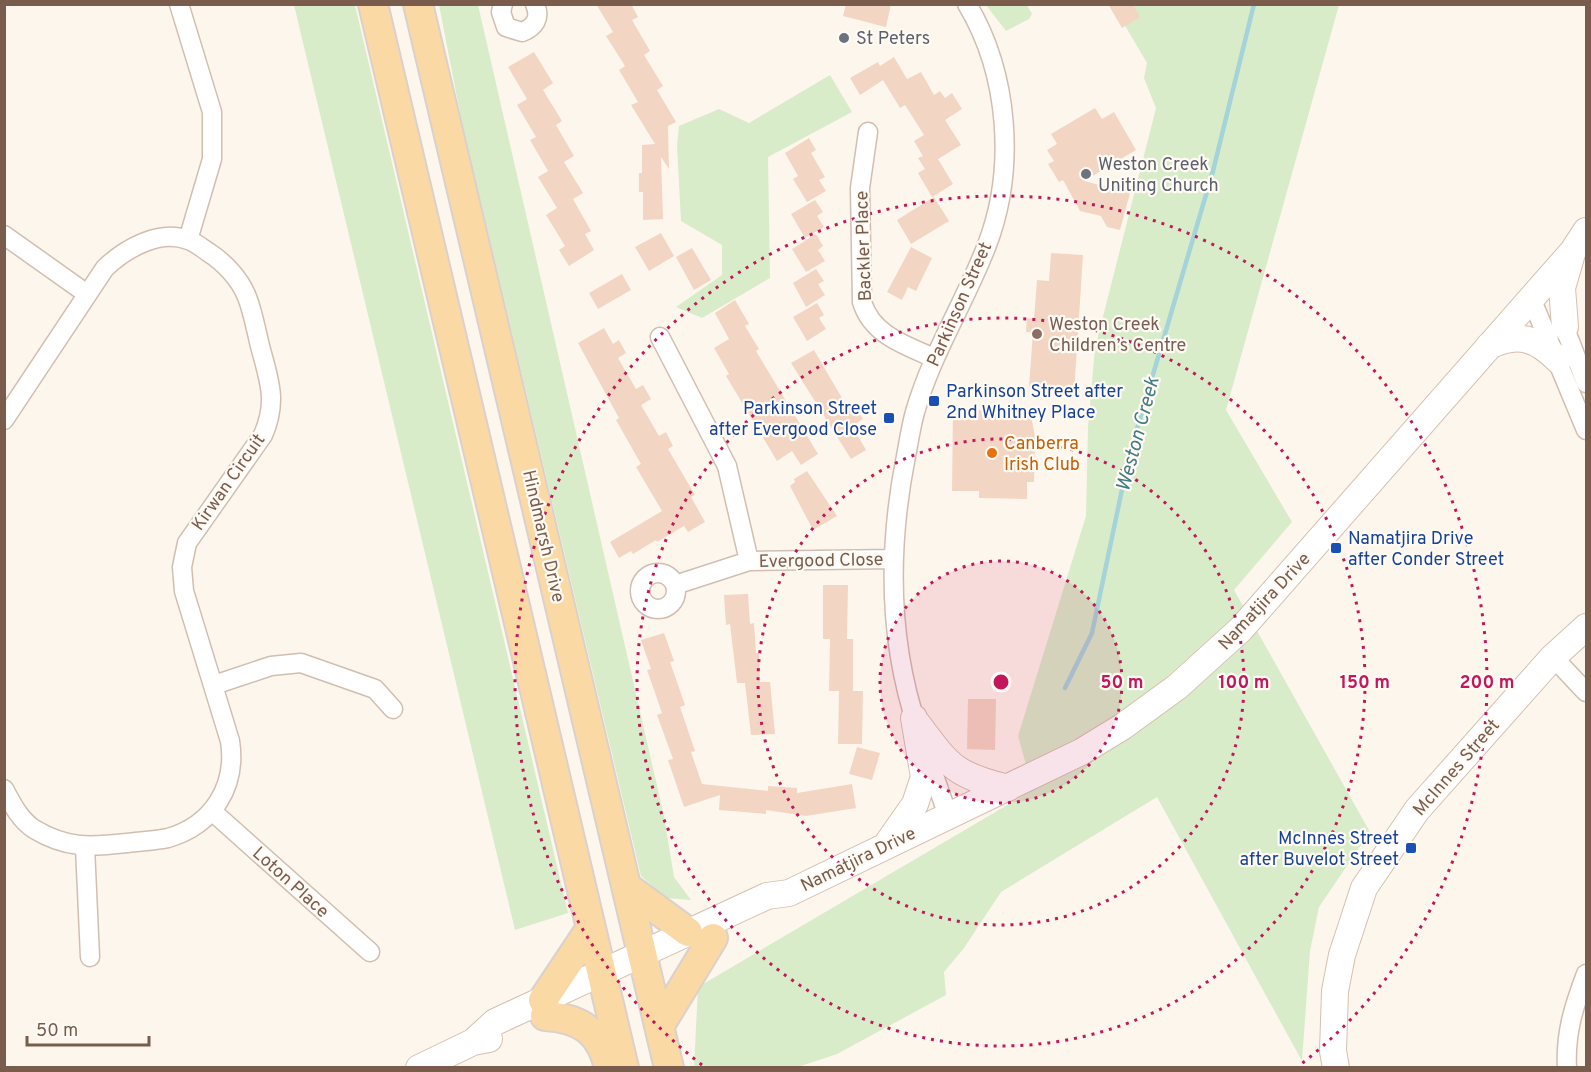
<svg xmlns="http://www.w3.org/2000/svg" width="1591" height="1072" viewBox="0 0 1591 1072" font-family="Overpass,sans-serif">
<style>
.green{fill:#d8ecc9}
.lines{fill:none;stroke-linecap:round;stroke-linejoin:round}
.stream{stroke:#a5d3da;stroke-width:4.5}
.building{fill:#f3d5c3}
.street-casing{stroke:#d1beb0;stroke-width:21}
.secondary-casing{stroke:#d6c0b0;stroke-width:28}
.primary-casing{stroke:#dad1cd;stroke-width:32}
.street{stroke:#fff;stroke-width:18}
.secondary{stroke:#fff;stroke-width:26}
.primary{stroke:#fbd9a5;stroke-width:28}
.ring{fill:none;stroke:#c2185b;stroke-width:3;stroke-dasharray:3 6}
.worship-dot{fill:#6b7280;stroke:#fffaf3;stroke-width:2}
.education-dot{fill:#8d6e63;stroke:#fffaf3;stroke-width:2}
.transit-dot{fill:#1a4fb4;stroke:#fffaf3;stroke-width:2}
.food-dot{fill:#e8710a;stroke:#fffaf3;stroke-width:2}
.labels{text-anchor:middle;stroke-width:4.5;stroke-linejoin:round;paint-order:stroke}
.worship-label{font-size:18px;fill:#5b616d;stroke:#fffaf3;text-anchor:start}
.street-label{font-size:18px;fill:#7a5c4d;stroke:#fffaf3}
.education-label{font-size:18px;fill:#785e54;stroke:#fffaf3;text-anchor:start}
.transit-label{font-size:18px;fill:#164399;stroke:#fffaf3;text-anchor:start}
.food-label{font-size:18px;fill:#c56008;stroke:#fffaf3;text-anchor:start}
.water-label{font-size:20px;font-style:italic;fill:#437c86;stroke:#fffaf3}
.centre{fill:#c2185b;stroke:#fffaf3;stroke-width:3}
.ring-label{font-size:18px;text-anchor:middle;font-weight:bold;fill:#c2185b;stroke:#fffaf3;stroke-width:4.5;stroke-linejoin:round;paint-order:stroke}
</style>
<rect width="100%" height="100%" fill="#fdf6ec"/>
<path class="green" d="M 1118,4 L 1339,5 L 1226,410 L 1292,522 L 1234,590 L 1370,832 L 1319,907 L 1310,951 L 1302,1061 L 1157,797 L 1001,892 L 964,948 L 944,972 L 946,995 L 837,1054 L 798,1067 L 694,1068 L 698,987 L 1033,790 L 1018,736 L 1086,516 L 1088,427 L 1095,348 L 1156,108 L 1144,78 L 1147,63 L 1114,7 Z
M 294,5 L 355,5 L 568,913 L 515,930 Z
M 439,5 L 478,5 L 664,816 L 674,877 L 691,900 L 666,898 L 641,876 L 461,118 Z
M 1009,5 L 1027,5 L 1032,14 L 1029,19 L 1006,31 L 986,5 Z
M 830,75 L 852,112 L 768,157 L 770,278 L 702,318 L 676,307 L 722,275 L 722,245 L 681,221 L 677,146 L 679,126 L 719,109 L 749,123 Z"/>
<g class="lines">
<path class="stream" d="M 1065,688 L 1092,633 L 1129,456 L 1213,171 L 1254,4"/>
</g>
<path class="building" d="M 596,4 L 631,4 L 638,17 L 632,20 L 650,51 L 644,55 L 663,86 L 657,90 L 676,122 L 668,126 L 669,169 L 661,157 L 663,219 L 643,220 L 643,192 L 639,192 L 639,173 L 642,173 L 642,145 L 655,144 L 631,105 L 638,102 L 619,70 L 625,66 L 606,36 L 613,32 Z
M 846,4 L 891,4 L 886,27 L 843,16 Z
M 1108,4 L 1133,4 L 1140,17 L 1122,28 Z
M 534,52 L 553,83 L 543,90 L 562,121 L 556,125 L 574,156 L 564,162 L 583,193 L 573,199 L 591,231 L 585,234 L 594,250 L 569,266 L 559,250 L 565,246 L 546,215 L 557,208 L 538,177 L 548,171 L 530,140 L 536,137 L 517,105 L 527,99 L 508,67 Z
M 894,57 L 907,79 L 921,72 L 934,95 L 940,91 L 945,98 L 952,93 L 962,109 L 945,120 L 961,145 L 938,159 L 953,184 L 932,197 L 918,173 L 925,169 L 918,158 L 923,156 L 914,141 L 924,135 L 905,105 L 900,108 L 883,80 L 860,95 L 850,78 L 878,62 L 880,66 Z
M 1095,108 L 1102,119 L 1114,112 L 1136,150 L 1084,181 L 1130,193 L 1120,230 L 1107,227 L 1101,216 L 1080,211 L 1063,180 L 1059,182 L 1048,164 L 1054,161 L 1047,150 L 1057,144 L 1051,134 Z
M 809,138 L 816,150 L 811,153 L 825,177 L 819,180 L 826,191 L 807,202 L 793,179 L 798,176 L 785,153 Z
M 934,197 L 949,221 L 911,244 L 897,220 Z
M 815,200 L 823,212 L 817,216 L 824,227 L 805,238 L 791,214 Z
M 661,233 L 674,256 L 649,271 L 635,247 Z
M 816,234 L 823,246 L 818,250 L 825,261 L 806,272 L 792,249 Z
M 911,247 L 932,258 L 916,291 L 908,287 L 902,300 L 887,292 Z
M 692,248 L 711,280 L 694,290 L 676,257 Z
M 1051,253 L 1083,255 L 1074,394 L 1055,392 L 1055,389 L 1029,387 L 1033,332 L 1026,332 L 1027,318 L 1034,319 L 1037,280 L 1049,281 Z
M 816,269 L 824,281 L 818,284 L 825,295 L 806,307 L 793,283 Z
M 622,274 L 631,290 L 598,309 L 589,293 Z
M 735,300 L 749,324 L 745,326 L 759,349 L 756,351 L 818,454 L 801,465 L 792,451 L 777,461 L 726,376 L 729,374 L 714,348 L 729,339 L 715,313 Z
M 817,303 L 824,315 L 819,318 L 826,329 L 807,341 L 793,317 Z
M 604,328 L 613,344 L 619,340 L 626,353 L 618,358 L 636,389 L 643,385 L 651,399 L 641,405 L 659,436 L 666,432 L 673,446 L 668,449 L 695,495 L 691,497 L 705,522 L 688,532 L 684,526 L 657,542 L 656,540 L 633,554 L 631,551 L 619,558 L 610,542 L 662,511 L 636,467 L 641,464 L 616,420 L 619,418 L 578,343 Z
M 814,350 L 846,405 L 852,402 L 863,419 L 852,426 L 866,450 L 851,459 L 791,363 Z
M 953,410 L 1030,411 L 1035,437 L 1034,482 L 1027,482 L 1027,499 L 979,498 L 979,491 L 952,491 Z
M 807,471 L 837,516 L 813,530 L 790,486 L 795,482 L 794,479 Z
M 823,585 L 848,585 L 847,639 L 853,639 L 853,691 L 863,691 L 862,744 L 838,744 L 839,691 L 829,691 L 830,639 L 823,639 Z
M 748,594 L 750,624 L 754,623 L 756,653 L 759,653 L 760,682 L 770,682 L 775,734 L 751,735 L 745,683 L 737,683 L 730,624 L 726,625 L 724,595 Z
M 664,633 L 674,661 L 670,662 L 685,705 L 680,707 L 695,751 L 691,752 L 702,784 L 768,791 L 768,786 L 797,788 L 797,793 L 852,784 L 856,808 L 806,816 L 766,810 L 766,814 L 719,810 L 720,795 L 684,807 L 668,760 L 673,759 L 657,715 L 662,713 L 647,670 L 651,669 L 641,640 Z
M 968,699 L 996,699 L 995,750 L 967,749 Z
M 857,747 L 880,753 L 872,780 L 849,774 Z"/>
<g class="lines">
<defs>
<path id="street" d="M 179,4 L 212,112 L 212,159 L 188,240
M 503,4 L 501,12 L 506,27 L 522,32 C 535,27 541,18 535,4
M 868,132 L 860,188 L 862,302 C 872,335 905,345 934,358
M 4,235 L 87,294
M 1531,298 L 1586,430
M 1561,318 L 1586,383
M 660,337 L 727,466 L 749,561
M 4,420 L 105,268 C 125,249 159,229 188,240 C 195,242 202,248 208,252 C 224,262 240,279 247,297 C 253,312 256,330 260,346 C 269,380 278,401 263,435 L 187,543 L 182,567 L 184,591 L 230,741 C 237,786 213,825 168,838 C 155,841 140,841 127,843 C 91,847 67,849 34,829 C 20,820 12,804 4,789
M640 591a18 18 0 1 1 36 0a18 18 0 1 1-36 0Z
M 675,585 L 749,561 L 893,559
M 1553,657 L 1586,692
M 214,685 L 271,666 L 301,663 L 375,689 L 393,709
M 918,729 C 888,641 888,547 906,456 C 909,441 911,426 915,412 C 932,353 965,302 987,245 C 1016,169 1009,74 967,4
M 928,758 L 948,816
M 213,812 L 370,952
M 85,847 L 90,957
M 1567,1068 C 1565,1033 1574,1006 1586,974"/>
<path id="secondary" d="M 1565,327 L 1562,288 L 1571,257
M 1489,346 C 1518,332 1536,338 1558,360
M 917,723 C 949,766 954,775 1008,788
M 887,844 L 915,804 L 924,777 L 914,718
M 473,1042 L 495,1022 L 767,896 L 789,893 L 1081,752 L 1122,727 L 1177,687 L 1241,629 L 1573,251 L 1586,231
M 419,1068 L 473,1042 L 489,1039
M 1336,1068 L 1333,1051 L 1335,991 L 1342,955 L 1364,888 L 1417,810 L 1553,657 L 1586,627"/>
<path id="primary" d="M 373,4 L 624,1068
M 418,4 L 669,1068
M 628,888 L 688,932
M 543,1000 L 591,928
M 545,1016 C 581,1018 601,1032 609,1068
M 660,1025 L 713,938"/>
</defs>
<use href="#street" class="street-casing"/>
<use href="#secondary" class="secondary-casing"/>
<use href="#primary" class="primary-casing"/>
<use href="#street" class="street"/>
<use href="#secondary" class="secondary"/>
<use href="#primary" class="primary"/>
</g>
<circle cx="1001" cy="682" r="121" fill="#c2185b" fill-opacity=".12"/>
<g class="ring">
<circle cx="1001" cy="682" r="121"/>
<circle cx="1001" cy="682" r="243"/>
<circle cx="1001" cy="682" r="364"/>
<path d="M702 1065A486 486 0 1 1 1300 1065"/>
</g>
<g class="worship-dot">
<circle cx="844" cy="38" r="6"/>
<circle cx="1086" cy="174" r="6"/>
</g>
<circle class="education-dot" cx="1037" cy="334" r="6"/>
<g class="transit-dot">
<rect x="928" y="395" width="12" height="12" rx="3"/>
<rect x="883" y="412" width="12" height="12" rx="3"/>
<rect x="1330" y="542" width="12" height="12" rx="3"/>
<rect x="1405" y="842" width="12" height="12" rx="3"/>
</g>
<circle class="food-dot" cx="992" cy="453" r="6"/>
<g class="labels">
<g class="worship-label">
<text x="856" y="44">St Peters</text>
<text x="1098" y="170">Weston Creek<tspan x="1098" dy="21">Uniting Church</tspan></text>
</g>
<g class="street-label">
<text transform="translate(863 246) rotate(-92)" y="6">Backler Place</text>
<text transform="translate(959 304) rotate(-66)" y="6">Parkinson Street</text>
<text transform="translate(228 482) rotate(-55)" y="6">Kirwan Circuit</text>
<text transform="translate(544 536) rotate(77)" y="6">Hindmarsh Drive</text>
<text transform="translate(821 560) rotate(-1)" y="6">Evergood Close</text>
<text transform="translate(1264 601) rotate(-47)" y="6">Namatjira Drive</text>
<text transform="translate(1456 767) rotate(-49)" y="6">McInnes Street</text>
<text transform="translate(858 859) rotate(-26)" y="6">Namatjira Drive</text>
<text transform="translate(291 882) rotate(42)" y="6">Loton Place</text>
</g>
<g class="education-label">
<text x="1049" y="330">Weston Creek<tspan x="1049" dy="21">Children’s Centre</tspan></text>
</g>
<g class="transit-label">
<text x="946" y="397">Parkinson Street after<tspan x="946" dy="21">2nd Whitney Place</tspan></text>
<text x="877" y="414" text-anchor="end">Parkinson Street<tspan x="877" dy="21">after Evergood Close</tspan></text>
<text x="1348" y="544">Namatjira Drive<tspan x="1348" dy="21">after Conder Street</tspan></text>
<text x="1399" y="844" text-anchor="end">McInnes Street<tspan x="1399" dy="21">after Buvelot Street</tspan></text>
</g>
<g class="food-label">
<text x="1004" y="449">Canberra<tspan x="1004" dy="21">Irish Club</tspan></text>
</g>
<g class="water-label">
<text transform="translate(1137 434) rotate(-75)" y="7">Weston Creek</text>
</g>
</g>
<circle cx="1001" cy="682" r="9" class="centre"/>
<g class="ring-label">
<text x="1122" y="688">50 m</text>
<text x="1244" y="688">100 m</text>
<text x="1365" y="688">150 m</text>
<text x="1487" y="688">200 m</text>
</g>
<rect width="1591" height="1072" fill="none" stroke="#7a5c4d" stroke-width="12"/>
<path d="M27 1036v9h122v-9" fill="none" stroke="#7a5c4d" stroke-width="3"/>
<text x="36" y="1036" font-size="18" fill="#7a5c4d" stroke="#fffaf3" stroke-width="4.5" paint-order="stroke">50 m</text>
</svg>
